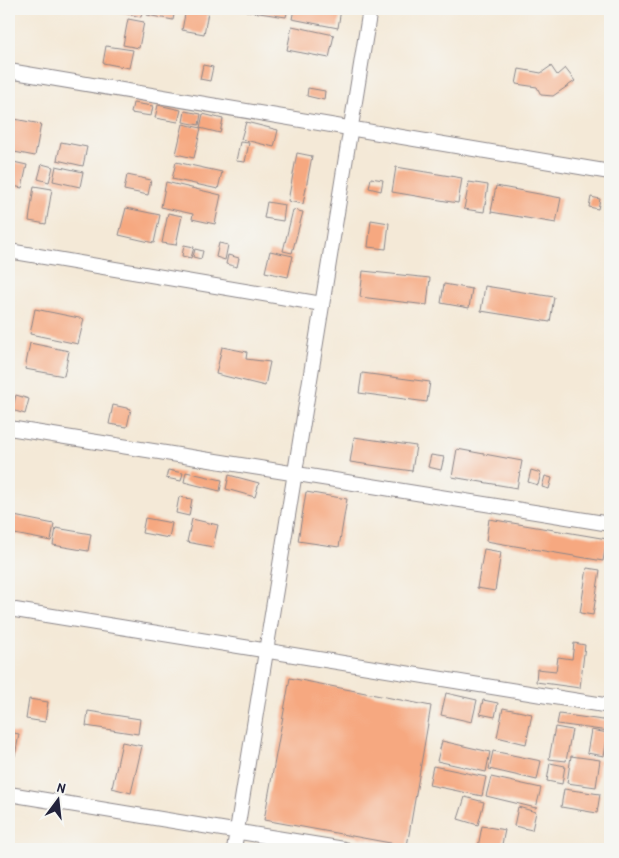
<svg xmlns="http://www.w3.org/2000/svg" width="619" height="858" viewBox="0 0 619 858" font-family="'Patrick Hand',sans-serif">
<style>
.building{fill:#f6a880}
.lines{fill:none;stroke-linecap:round;stroke-linejoin:round}
.minor-casing{stroke:#8b8689;stroke-width:16}
.minor{stroke:#fff;stroke-width:14}
</style>
<rect width="100%" height="100%" fill="#f6f6f2"/>
<filter id="ink" filterUnits="userSpaceOnUse"><feTurbulence type="fractalNoise" baseFrequency=".02" numOctaves="2"/><feDisplacementMap in="SourceGraphic" scale="10" xChannelSelector="R" yChannelSelector="G"/><feConvolveMatrix kernelMatrix="1 2 1 2 8 2 1 2 1" color-interpolation-filters="sRGB"/></filter>
<filter id="wash" filterUnits="userSpaceOnUse"><feTurbulence type="fractalNoise" baseFrequency=".0096" numOctaves="4" result="noise"/><feDisplacementMap in="SourceGraphic" scale="20" xChannelSelector="R" yChannelSelector="G"/><feGaussianBlur stdDeviation="1.12" result="paint"/><feColorMatrix in="noise" values="0 0 0 0 0 0 0 0 0 0 0 0 0 0 0 0 0 1.4 0 .05"/><feComposite in="paint" operator="in"/></filter>
<g filter="url(#wash)">
<rect width="100%" height="100%" fill="#f4e9d7"/>
<g id="blocks">
<path class="building" d="M 107,9 L 143,9 L 141,17 Z
M 148,9 L 175,9 L 173,20 L 147,15 Z
M 186,9 L 208,12 L 204,34 L 182,30 Z
M 247,9 L 288,9 L 286,17 L 246,11 Z
M 294,9 L 341,9 L 338,28 L 292,19 Z
M 128,19 L 144,22 L 139,48 L 123,45 Z
M 292,26 L 334,35 L 329,58 L 287,50 Z
M 106,46 L 133,50 L 129,68 L 103,63 Z
M 203,65 L 213,67 L 210,81 L 200,79 Z
M 551,66 L 557,75 L 565,68 L 575,81 L 553,96 L 541,95 L 537,87 L 516,84 L 519,69 L 541,73 Z
M 308,88 L 325,91 L 324,100 L 307,96 Z
M 133,103 L 153,106 L 151,116 L 131,113 Z
M 158,105 L 181,110 L 178,122 L 155,118 Z
M 185,111 L 201,114 L 199,125 L 183,122 Z
M 203,114 L 223,119 L 220,133 L 200,128 Z
M 9,118 L 41,124 L 35,156 L 9,151 Z
M 246,122 L 278,130 L 274,147 L 241,139 Z
M 183,124 L 201,128 L 194,158 L 176,154 Z
M 61,142 L 87,147 L 83,166 L 57,160 Z
M 240,142 L 249,143 L 245,162 L 236,161 Z
M 297,153 L 312,156 L 303,204 L 288,201 Z
M 9,161 L 27,165 L 22,188 L 9,185 Z
M 176,162 L 222,172 L 218,189 L 172,179 Z
M 42,164 L 53,167 L 49,182 L 38,179 Z
M 56,166 L 83,172 L 80,187 L 53,181 Z
M 396,167 L 462,178 L 458,203 L 392,192 Z
M 127,175 L 151,180 L 148,195 L 124,190 Z
M 371,178 L 383,180 L 381,191 L 369,188 Z
M 166,182 L 221,195 L 215,224 L 192,219 L 193,214 L 161,207 Z
M 469,182 L 488,185 L 484,212 L 464,209 Z
M 34,186 L 52,189 L 46,224 L 29,221 Z
M 496,186 L 561,198 L 556,223 L 491,212 Z
M 591,197 L 600,199 L 598,209 L 589,207 Z
M 267,202 L 285,205 L 283,221 L 264,218 Z
M 126,208 L 160,215 L 154,243 L 119,235 Z
M 293,210 L 303,212 L 292,253 L 283,251 Z
M 168,213 L 182,216 L 176,245 L 162,243 Z
M 371,220 L 389,223 L 386,249 L 368,247 Z
M 219,243 L 228,245 L 225,260 L 216,257 Z
M 184,245 L 194,247 L 191,258 L 182,256 Z
M 195,249 L 203,251 L 201,259 L 193,257 Z
M 270,251 L 293,256 L 288,277 L 265,272 Z
M 228,255 L 239,258 L 237,267 L 226,264 Z
M 363,271 L 430,278 L 427,305 L 360,297 Z
M 444,284 L 472,289 L 469,308 L 441,303 Z
M 485,286 L 554,297 L 550,322 L 481,311 Z
M 35,309 L 84,319 L 78,344 L 30,334 Z
M 30,343 L 69,351 L 64,376 L 25,369 Z
M 222,347 L 247,352 L 246,359 L 270,362 L 265,386 L 216,374 Z
M 362,373 L 430,382 L 427,402 L 359,393 Z
M 16,395 L 29,399 L 25,414 L 12,410 Z
M 113,405 L 131,409 L 127,427 L 109,424 Z
M 354,437 L 416,446 L 412,471 L 350,462 Z
M 457,449 L 522,461 L 517,488 L 452,477 Z
M 431,455 L 444,457 L 441,470 L 428,467 Z
M 168,470 L 183,473 L 181,481 L 166,478 Z
M 531,470 L 541,473 L 538,485 L 528,482 Z
M 186,472 L 222,480 L 220,491 L 184,482 Z
M 229,475 L 259,483 L 255,497 L 226,489 Z
M 545,476 L 552,478 L 549,489 L 542,487 Z
M 306,492 L 347,499 L 339,547 L 298,541 Z
M 179,497 L 192,499 L 189,516 L 176,513 Z
M 9,515 L 54,524 L 51,541 L 9,533 Z
M 145,518 L 172,523 L 169,538 L 142,533 Z
M 192,519 L 218,525 L 213,547 L 187,542 Z
M 489,519 L 607,539 L 603,561 L 486,541 Z
M 56,528 L 91,534 L 88,551 L 53,545 Z
M 484,549 L 501,552 L 495,591 L 477,588 Z
M 587,568 L 600,570 L 593,615 L 580,613 Z
M 574,643 L 585,645 L 580,688 L 536,682 L 537,669 L 556,671 L 558,657 L 572,659 Z
M 290,678 L 431,706 L 407,846 L 264,820 Z
M 446,693 L 477,700 L 472,722 L 441,715 Z
M 29,699 L 48,702 L 45,722 L 26,719 Z
M 483,700 L 498,703 L 495,717 L 480,714 Z
M 503,708 L 532,714 L 526,744 L 497,737 Z
M 88,711 L 140,719 L 138,734 L 86,726 Z
M 559,714 L 610,721 L 609,731 L 557,724 Z
M 555,727 L 572,730 L 566,761 L 549,759 Z
M 591,730 L 608,733 L 604,756 L 587,753 Z
M 9,732 L 19,734 L 15,756 L 9,755 Z
M 442,741 L 490,752 L 486,772 L 437,761 Z
M 122,742 L 142,746 L 131,793 L 112,788 Z
M 493,751 L 541,761 L 537,780 L 489,769 Z
M 571,756 L 600,760 L 596,787 L 567,783 Z
M 550,763 L 565,766 L 562,784 L 547,781 Z
M 433,766 L 486,777 L 482,796 L 429,785 Z
M 491,777 L 541,788 L 536,808 L 486,796 Z
M 564,789 L 600,794 L 597,813 L 561,807 Z
M 465,797 L 484,802 L 478,825 L 458,819 Z
M 518,807 L 536,812 L 532,830 L 514,826 Z
M 482,826 L 505,830 L 501,849 L 478,847 Z"/>
</g>
</g>
<g filter="url(#ink)">
<use href="#blocks" fill-opacity="0" stroke="#8b8689" stroke-width="1"/>
<g class="lines">
<defs>
<path id="minor" d="M 9,71 L 610,172
M 9,251 L 322,304
M 9,428 L 610,524
M 9,609 L 610,706
M 9,794 L 344,849
M 234,849 L 370,9"/>
</defs>
<use href="#minor" class="minor-casing"/>
<use href="#minor" class="minor"/>
</g>
</g>
<rect width="619" height="858" fill="none" stroke="#f6f6f2" stroke-width="30"/>
<g transform="translate(58 800) rotate(15)" stroke="#f6f6f2" stroke-width="4" paint-order="stroke">
<path d="M0-4L9 19L0 12L-9 19Z" fill="#22223b"/>
<text y="-8" font-size="14" font-weight="bold" text-anchor="middle" fill="#22223b">N</text>
</g>
</svg>
